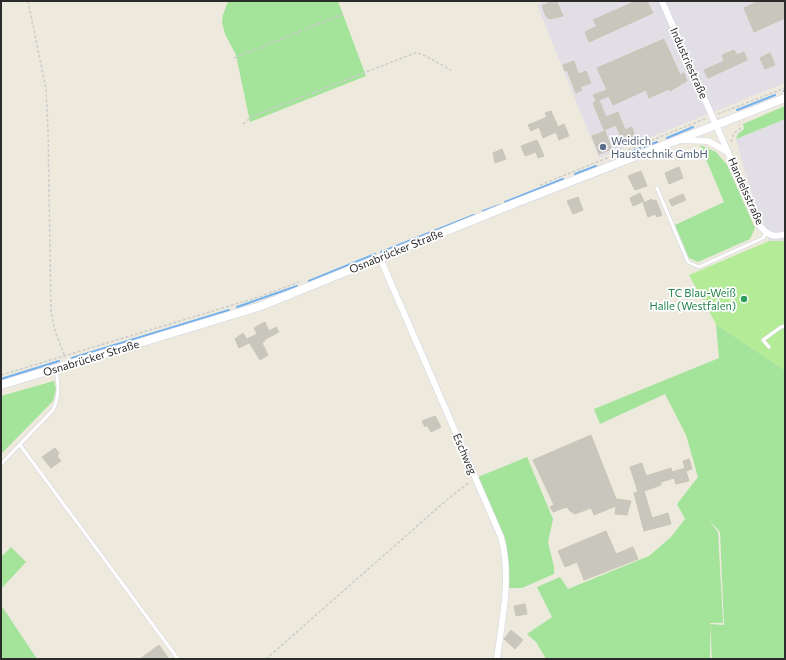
<svg xmlns="http://www.w3.org/2000/svg" width="786" height="660" viewBox="0 0 786 660" font-family="Commissioner,sans-serif">
<style>
.industrial{fill:#e2dee6}
.green{fill:#a3e39a}
.pitch{fill:#b4eb96}
.lines{fill:none;stroke-linecap:round;stroke-linejoin:round}
.stream{stroke:#71b1ef;stroke-width:2}
.building{fill:#c9c6bd;stroke:#c9c6b7}
.lane-casing{stroke:#d3d3e4;stroke-width:4}
.street-casing{stroke:#d3d3e4;stroke-width:7}
.secondary-casing{stroke:#d3d3e4;stroke-width:9}
.path{stroke:#ccc;stroke-width:1.5;stroke-dasharray:3 2;stroke-linecap:butt}
.lane{stroke:#fff;stroke-width:3}
.street{stroke:#fff;stroke-width:6}
.secondary{stroke:#fff;stroke-width:8}
.service-dot{fill:#5c6f8a;stroke:#fff;stroke-width:1.5}
.leisure-dot{fill:#2e9e5b;stroke:#fff;stroke-width:1.5}
.labels{text-anchor:middle;stroke-width:3.5;stroke-linejoin:round;paint-order:stroke}
.street-label{font-size:11px;fill:#2b2b2b;stroke:#fff}
.service-label{font-size:11px;fill:#4e5e75;stroke:#fff;text-anchor:start}
.leisure-label{font-size:11px;fill:#27864d;stroke:#fff;text-anchor:end}
</style>
<rect width="100%" height="100%" fill="#edeadd"/>
<path class="industrial" d="M 544,1 L 785,1 L 785,83 L 599,158 L 537,5 Z
M 785,119 L 785,241 L 769,241 L 746,177 L 736,139 Z"/>
<path class="green" d="M 228,1 L 338,1 L 366,76 L 250,122 L 236,55 L 225,34 L 222,22 L 223,15 Z
M 785,106 L 785,119 L 736,139 L 738,134 L 744,129 L 743,124 Z
M 700,145 L 716,152 L 727,165 L 755,228 L 750,239 L 698,262 L 689,258 L 675,225 L 724,202 Z
M 716,324 L 785,370 L 785,659 L 712,659 L 710,624 L 724,625 L 720,532 L 708,519 L 718,532 L 723,623 L 710,623 L 710,659 L 546,659 L 536,642 L 527,634 L 552,617 L 537,587 L 560,577 L 568,589 L 649,556 L 671,537 L 685,519 L 677,504 L 698,477 L 686,435 L 665,394 L 600,424 L 594,409 L 719,358 Z
M 54,381 L 56,389 L 53,401 L 1,454 L 1,396 Z
M 527,457 L 553,519 L 548,542 L 554,567 L 554,574 L 522,588 L 509,588 L 509,569 L 506,543 L 478,477 Z
M 11,547 L 26,562 L 1,589 L 1,557 Z
M 1,605 L 37,659 L 1,659 Z"/>
<path class="pitch" d="M 769,241 L 785,241 L 785,370 L 716,324 L 689,275 Z"/>
<g class="lines">
<path class="stream" d="M 784,91 L 785,91
M 737,110 L 775,95
M 667,138 L 693,127
M 645,147 L 657,142
M 629,153 L 640,148
M 575,174 L 596,166
M 505,202 L 563,179
M 483,211 L 500,205
M 381,252 L 474,215
M 309,281 L 375,254
M 237,307 L 297,286
M 72,358 L 229,310
M 1,379 L 59,361"/>
</g>
<path class="building" d="M 553,1 L 553,4 L 557,2 L 563,16 L 549,19 L 546,16 L 542,6 Z
M 636,1 L 647,1 L 653,13 L 589,42 L 585,32 L 597,26 L 593,20 Z
M 759,1 L 785,1 L 785,18 L 754,32 L 744,8 Z
M 664,39 L 680,75 L 684,73 L 687,81 L 670,91 L 669,89 L 649,98 L 646,90 L 613,105 L 609,96 L 599,100 L 606,117 L 618,112 L 625,130 L 632,127 L 635,137 L 623,142 L 616,125 L 604,130 L 593,103 L 596,101 L 593,95 L 607,90 L 597,68 Z
M 734,50 L 737,55 L 744,52 L 747,60 L 708,78 L 704,70 L 724,61 L 722,55 Z
M 770,53 L 775,65 L 765,69 L 760,58 Z
M 574,61 L 578,74 L 586,71 L 591,83 L 580,87 L 582,90 L 576,93 L 567,70 L 565,71 L 563,65 Z
M 551,111 L 558,127 L 564,124 L 569,136 L 559,140 L 556,132 L 543,138 L 539,127 L 531,131 L 528,125 L 547,117 L 545,113 Z
M 605,131 L 612,149 L 599,154 L 592,136 Z
M 537,140 L 544,156 L 538,158 L 536,152 L 525,156 L 521,146 Z
M 502,149 L 506,159 L 495,163 L 493,153 Z
M 679,167 L 683,178 L 669,184 L 665,173 Z
M 641,171 L 647,186 L 635,190 L 628,176 Z
M 640,193 L 644,201 L 633,206 L 630,198 Z
M 683,194 L 686,200 L 672,206 L 669,200 Z
M 578,197 L 583,210 L 573,214 L 567,201 Z
M 652,199 L 653,201 L 656,200 L 662,215 L 657,217 L 655,214 L 648,217 L 643,203 Z
M 265,322 L 269,331 L 276,327 L 279,332 L 264,340 L 265,341 L 262,343 L 268,355 L 260,360 L 247,339 L 257,334 L 254,328 Z
M 243,333 L 249,343 L 239,348 L 235,339 Z
M 435,416 L 441,427 L 431,432 L 427,425 L 425,427 L 422,421 Z
M 591,435 L 616,499 L 631,501 L 627,515 L 615,514 L 616,506 L 594,515 L 591,508 L 575,514 L 570,511 L 567,507 L 553,512 L 550,507 L 554,505 L 533,460 Z
M 55,448 L 59,453 L 57,456 L 61,461 L 51,468 L 42,457 Z
M 689,459 L 692,469 L 686,471 L 689,481 L 676,484 L 674,478 L 661,482 L 661,485 L 644,491 L 652,518 L 668,513 L 671,524 L 644,531 L 634,493 L 638,492 L 630,467 L 642,463 L 646,476 L 671,468 L 672,472 L 685,468 L 683,461 Z
M 606,531 L 616,554 L 633,547 L 638,559 L 584,580 L 577,562 L 565,567 L 558,551 Z
M 525,604 L 527,614 L 516,616 L 514,606 Z
M 511,630 L 523,640 L 515,649 L 504,639 Z
M 159,645 L 169,659 L 140,659 Z"/>
<g class="lines">
<defs>
<path id="lane" d="M 657,188 L 688,262 L 699,267 L 763,238 L 766,233
M 769,347 L 763,340 L 781,327 L 785,326
M 20,445 L 178,659
M 1,464 L 53,410 C 60,396 58,384 56,368"/>
<path id="street" d="M 662,1 L 760,226 C 768,235 773,238 785,234
M 681,140 L 708,141 L 728,152
M 380,258 L 501,537 C 512,576 502,619 497,659"/>
<path id="secondary" d="M 1,385 L 261,306 L 503,208 L 785,98"/>
</defs>
<use href="#lane" class="lane-casing"/>
<use href="#street" class="street-casing"/>
<use href="#secondary" class="secondary-casing"/>
<path class="path" d="M 28,1 L 46,89 L 48,129 L 51,312 L 55,331 L 65,357
M 234,58 L 343,14
M 718,114 L 785,88
M 243,124 L 251,117 L 415,53 L 422,54 L 451,70
M 731,142 L 734,133 L 740,129 L 739,125
M 540,185 L 707,118
M 1,375 L 259,297 L 299,282
M 266,659 L 449,498 L 470,482"/>
<use href="#lane" class="lane"/>
<use href="#street" class="street"/>
<use href="#secondary" class="secondary"/>
</g>
<circle class="service-dot" cx="603" cy="147" r="4"/>
<circle class="leisure-dot" cx="744" cy="299" r="4"/>
<g class="labels">
<g class="street-label">
<text transform="translate(689 63) rotate(66)" y="4">Industriestraße</text>
<text transform="translate(746 191) rotate(66)" y="4">Handelsstraße</text>
<text transform="translate(396 251) rotate(-22)" y="4">Osnabrücker Straße</text>
<text transform="translate(91 358) rotate(-17)" y="4">Osnabrücker Straße</text>
<text transform="translate(465 454) rotate(67)" y="4">Eschweg</text>
</g>
<g class="service-label">
<text x="611" y="145">Weidich<tspan x="611" dy="13">Haustechnik GmbH</tspan></text>
</g>
<g class="leisure-label">
<text x="736" y="297">TC Blau-Weiß<tspan x="736" dy="13">Halle (Westfalen)</tspan></text>
</g>
</g>
<rect width="786" height="660" fill="none" stroke="#2b2b2b" stroke-width="4"/>
</svg>
